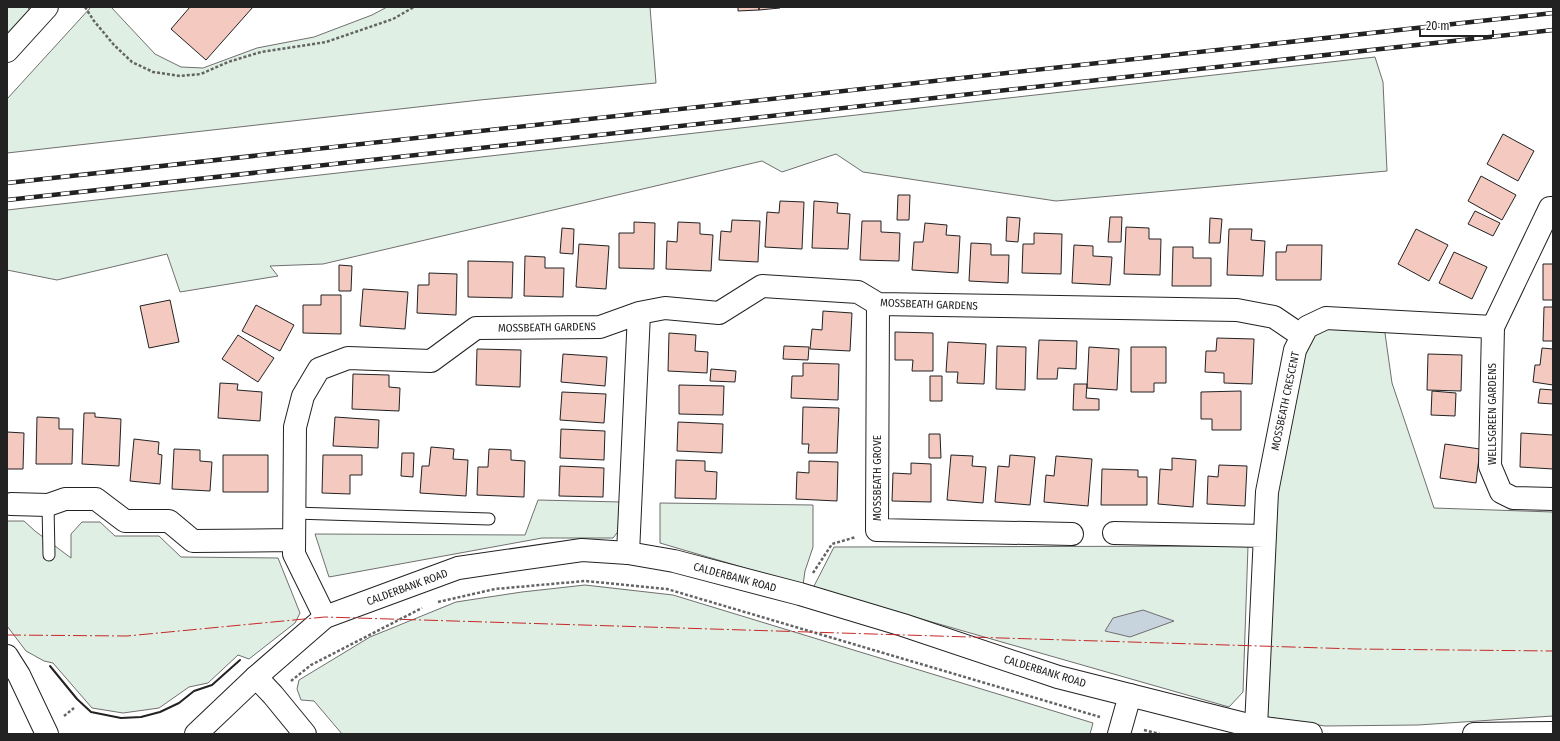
<svg xmlns="http://www.w3.org/2000/svg" width="1560" height="741" viewBox="0 0 1560 741" font-family="'Fira Sans Condensed',sans-serif">
<style>
.green{fill:#e0efe3;stroke:#6f6f6f}
.water{fill:#c7d3dd;stroke:#6f6f6f}
.building{fill:#f3c9c0;stroke:#222}
.lines{fill:none;stroke-linecap:round;stroke-linejoin:round}
.service-casing{stroke:#222;stroke-width:13}
.minor-casing{stroke:#222;stroke-width:24}
.tertiary-casing{stroke:#222;stroke-width:24}
.path{stroke:#646464;stroke-width:2.5;stroke-dasharray:3 2;stroke-linecap:butt}
.service{stroke:#fff;stroke-width:11}
.minor{stroke:#fff;stroke-width:22}
.tertiary{stroke:#fff;stroke-width:22}
.rail-casing{stroke:#222;stroke-width:4.5}
.rail{stroke:#fff;stroke-width:3;stroke-dasharray:9;stroke-linecap:butt}
.wall{stroke:#222;stroke-width:2}
.power{stroke:#c62828;stroke-width:1;stroke-dasharray:14 3 2 3;stroke-linecap:butt}
.labels{text-anchor:middle;stroke-width:3;stroke-linejoin:round;paint-order:stroke}
.street-label{font-size:11px;fill:#222;stroke:#fff}
</style>
<rect width="100%" height="100%" fill="#fff"/>
<path class="green" d="M 7,7 L 27,7 L 32,12 L 7,38 Z
M 91,7 L 111,7 L 155,54 L 181,67 L 203,68 L 257,48 L 314,37 L 372,15 L 387,7 L 650,7 L 656,83 L 480,100 L 7,153 L 7,99 Z
M 1375,57 L 1383,82 L 1387,171 L 1056,201 L 863,172 L 836,154 L 782,172 L 762,161 L 323,264 L 270,266 L 278,276 L 180,292 L 167,254 L 57,280 L 7,270 L 7,210 Z
M 1384,326 L 1392,383 L 1434,508 L 1553,512 L 1553,716 L 1418,725 L 1325,726 L 1267,717 L 1272,488 L 1302,351 L 1316,329 Z
M 538,500 L 621,502 L 620,529 L 613,538 L 542,538 L 329,577 L 315,534 L 525,535 Z
M 660,503 L 813,505 L 813,547 L 805,571 L 803,585 L 660,543 Z
M 7,521 L 24,521 L 35,531 L 71,558 L 71,534 L 82,522 L 100,522 L 115,536 L 159,536 L 181,557 L 278,558 L 300,613 L 295,623 L 249,659 L 238,655 L 208,683 L 189,687 L 159,708 L 123,713 L 92,708 L 53,663 L 44,661 L 26,651 L 7,626 Z
M 1248,546 L 1243,692 L 1229,707 L 813,588 L 834,547 Z
M 585,585 L 673,595 L 1093,723 L 1090,734 L 342,734 L 314,701 L 301,700 L 297,689 L 299,680 L 370,637 L 456,602 L 522,592 Z"/>
<path class="water" d="M 1143,610 L 1174,621 L 1130,637 L 1105,631 L 1113,618 Z"/>
<path class="building" d="M 190,7 L 253,7 L 206,60 L 171,29 Z
M 738,7 L 759,7 L 759,10 L 738,11 Z
M 759,7 L 780,7 L 780,8 L 759,10 Z
M 1503,134 L 1534,151 L 1518,181 L 1487,164 Z
M 1481,176 L 1516,195 L 1502,220 L 1468,201 Z
M 898,195 L 910,195 L 909,220 L 897,220 Z
M 780,201 L 804,202 L 802,249 L 765,247 L 767,212 L 779,213 Z
M 814,201 L 838,203 L 837,213 L 850,214 L 848,249 L 812,248 Z
M 1475,211 L 1500,223 L 1493,236 L 1468,224 Z
M 1007,217 L 1020,218 L 1018,242 L 1006,241 Z
M 1110,217 L 1122,217 L 1121,242 L 1108,242 Z
M 1210,218 L 1222,219 L 1220,243 L 1209,243 Z
M 732,220 L 760,221 L 758,262 L 719,260 L 721,231 L 731,232 Z
M 862,221 L 881,221 L 881,232 L 900,233 L 899,261 L 860,260 Z
M 634,222 L 655,223 L 654,269 L 619,268 L 619,233 L 634,233 Z
M 678,222 L 700,223 L 700,234 L 713,235 L 711,271 L 666,269 L 667,241 L 677,242 Z
M 925,223 L 947,225 L 946,235 L 960,236 L 958,273 L 912,270 L 914,242 L 923,242 Z
M 1126,227 L 1149,228 L 1149,239 L 1161,239 L 1160,275 L 1124,274 Z
M 562,228 L 574,229 L 573,254 L 560,253 Z
M 1229,229 L 1252,229 L 1251,240 L 1265,241 L 1263,276 L 1227,275 Z
M 1416,229 L 1448,245 L 1429,281 L 1398,264 Z
M 1034,233 L 1062,234 L 1061,274 L 1022,273 L 1023,244 L 1034,244 Z
M 971,243 L 991,244 L 991,255 L 1009,255 L 1008,283 L 969,281 Z
M 579,244 L 609,246 L 606,289 L 576,287 Z
M 1074,245 L 1093,246 L 1093,256 L 1112,257 L 1110,285 L 1072,283 Z
M 1287,245 L 1322,245 L 1321,280 L 1276,280 L 1276,252 L 1286,252 Z
M 1173,247 L 1193,247 L 1193,258 L 1211,258 L 1211,286 L 1172,286 Z
M 1454,252 L 1487,267 L 1472,299 L 1439,283 Z
M 525,256 L 545,257 L 545,268 L 564,268 L 563,297 L 524,296 Z
M 468,261 L 513,262 L 512,298 L 468,297 Z
M 1543,264 L 1553,264 L 1553,300 L 1543,300 Z
M 339,265 L 352,266 L 351,291 L 339,291 Z
M 429,273 L 457,274 L 456,315 L 417,313 L 418,285 L 429,285 Z
M 363,289 L 408,292 L 405,329 L 360,326 Z
M 321,295 L 341,295 L 341,334 L 303,333 L 303,305 L 321,305 Z
M 170,300 L 179,342 L 149,348 L 140,306 Z
M 256,305 L 294,325 L 280,351 L 242,331 Z
M 1544,307 L 1553,307 L 1553,341 L 1543,341 Z
M 823,311 L 852,313 L 850,351 L 810,349 L 812,329 L 822,330 Z
M 895,332 L 933,333 L 933,371 L 912,371 L 913,360 L 895,360 Z
M 669,333 L 696,335 L 695,351 L 708,352 L 707,373 L 668,371 Z
M 238,335 L 274,358 L 258,382 L 222,359 Z
M 1217,338 L 1254,339 L 1252,384 L 1224,383 L 1224,373 L 1205,372 L 1206,351 L 1216,351 Z
M 1039,340 L 1077,341 L 1076,369 L 1058,368 L 1057,379 L 1037,379 Z
M 948,342 L 986,344 L 984,384 L 957,383 L 958,372 L 946,372 Z
M 784,346 L 809,347 L 808,360 L 783,359 Z
M 997,346 L 1026,347 L 1025,390 L 996,389 Z
M 1089,347 L 1119,349 L 1117,390 L 1087,388 Z
M 1131,347 L 1166,347 L 1166,383 L 1154,383 L 1154,392 L 1131,392 Z
M 1542,348 L 1553,349 L 1553,385 L 1533,382 L 1535,365 L 1540,365 Z
M 477,349 L 521,350 L 520,387 L 476,385 Z
M 563,354 L 607,357 L 605,386 L 561,382 Z
M 1428,354 L 1462,355 L 1461,391 L 1427,390 Z
M 803,363 L 839,364 L 838,400 L 791,398 L 792,376 L 803,376 Z
M 711,369 L 736,371 L 735,382 L 710,381 Z
M 353,374 L 389,375 L 389,387 L 400,388 L 399,411 L 352,409 Z
M 930,376 L 942,376 L 942,401 L 930,401 Z
M 220,383 L 238,384 L 237,390 L 262,392 L 260,421 L 218,418 Z
M 1074,384 L 1087,384 L 1086,398 L 1099,399 L 1099,410 L 1073,410 Z
M 679,385 L 724,386 L 723,415 L 679,414 Z
M 1540,389 L 1553,390 L 1553,404 L 1538,403 Z
M 1241,391 L 1241,430 L 1212,430 L 1212,419 L 1201,419 L 1201,392 Z
M 1432,391 L 1456,393 L 1455,416 L 1431,415 Z
M 562,392 L 606,394 L 604,423 L 560,420 Z
M 803,407 L 839,408 L 837,453 L 808,453 L 809,444 L 802,444 Z
M 84,413 L 95,413 L 95,417 L 121,419 L 119,466 L 82,464 Z
M 37,417 L 59,418 L 59,429 L 73,429 L 72,464 L 36,464 Z
M 335,417 L 379,420 L 378,448 L 333,446 Z
M 678,422 L 723,424 L 722,453 L 677,451 Z
M 561,429 L 605,431 L 604,460 L 560,458 Z
M 7,432 L 24,433 L 23,469 L 7,469 Z
M 1521,433 L 1553,435 L 1553,469 L 1520,467 Z
M 929,434 L 940,434 L 941,458 L 929,458 Z
M 134,439 L 159,442 L 158,454 L 162,455 L 160,484 L 130,481 Z
M 1445,444 L 1480,449 L 1476,483 L 1440,478 Z
M 431,447 L 454,449 L 453,459 L 468,460 L 466,496 L 420,493 L 422,466 L 429,466 Z
M 174,449 L 200,450 L 200,461 L 212,462 L 210,491 L 172,489 Z
M 489,449 L 511,450 L 511,460 L 525,461 L 524,497 L 477,495 L 478,467 L 488,467 Z
M 402,453 L 414,453 L 413,477 L 401,476 Z
M 223,455 L 268,455 L 268,492 L 223,492 Z
M 323,455 L 362,455 L 362,475 L 350,475 L 350,494 L 322,493 Z
M 951,455 L 973,456 L 972,466 L 986,467 L 983,503 L 947,500 Z
M 1010,455 L 1035,457 L 1030,505 L 995,502 L 998,466 L 1009,467 Z
M 1056,456 L 1092,459 L 1088,506 L 1044,502 L 1046,475 L 1054,476 Z
M 1172,458 L 1196,460 L 1193,507 L 1158,504 L 1160,469 L 1172,470 Z
M 676,460 L 705,461 L 705,471 L 717,472 L 716,499 L 675,498 Z
M 809,461 L 838,462 L 837,501 L 796,499 L 797,472 L 809,473 Z
M 911,463 L 931,464 L 931,502 L 892,501 L 893,473 L 911,474 Z
M 1219,465 L 1247,466 L 1245,506 L 1207,504 L 1208,476 L 1218,477 Z
M 560,466 L 604,468 L 603,497 L 559,496 Z
M 1102,469 L 1138,470 L 1138,477 L 1147,477 L 1147,505 L 1101,505 Z"/>
<g class="lines">
<defs>
<path id="service" d="M 48,505 L 49,555
M 294,513 L 489,519"/>
<path id="minor" d="M 878,304 L 877,530 L 1072,534
M 1493,327 L 1490,466 L 1501,492 L 1513,498 L 1553,499
M 11,504 L 48,505 L 65,499 L 96,499 L 125,521 L 169,521 L 193,541 L 294,540
M 1114,533 L 1265,536
M 628,553 L 639,313
M 325,617 L 294,554 L 295,427 L 303,396 L 319,369 L 348,358 L 431,361 L 476,328 L 600,327 L 639,313 L 665,308 L 719,313 L 762,286 L 858,292 L 878,304 L 1237,310 L 1274,317 L 1302,336
M 256,677 L 273,695 L 305,734
M 1256,727 L 1267,492 L 1295,350 L 1307,327 L 1326,318 L 1493,327 L 1550,208 L 1553,208
M 1119,734 L 1130,695"/>
<path id="tertiary" d="M 7,51 L 47,7
M 7,656 L 19,675 L 47,734
M 196,734 L 256,677 L 325,617 L 458,568 L 582,550 L 628,553 L 674,561 L 800,594 L 903,625 L 1058,677 L 1256,727 L 1311,734
M 1474,734 L 1553,733"/>
</defs>
<use href="#service" class="service-casing"/>
<use href="#minor" class="minor-casing"/>
<use href="#tertiary" class="tertiary-casing"/>
<path class="path" d="M 85,7 L 94,21 L 114,45 L 132,62 L 153,72 L 180,76 L 201,74 L 228,62 L 261,52 L 326,42 L 393,19 L 414,7
M 813,573 L 832,544 L 856,537
M 438,602 L 495,589 L 585,581 L 667,589 L 1100,717
M 291,681 L 311,665 L 422,608
M 64,716 L 74,708
M 1144,730 L 1160,734"/>
<use href="#service" class="service"/>
<use href="#minor" class="minor"/>
<use href="#tertiary" class="tertiary"/>
<defs>
<path id="rail" d="M 7,183 L 1553,13
M 7,200 L 1553,30"/>
</defs>
<use href="#rail" class="rail-casing"/>
<use href="#rail" class="rail"/>
<path class="wall" d="M 50,666 L 77,699 L 91,712 L 121,718 L 141,717 L 160,712 L 179,703 L 194,691 L 212,685 L 240,660"/>
<path class="power" d="M 7,635 L 127,636 L 325,617 L 1356,649 L 1553,651"/>
</g>
<g class="labels">
<g class="street-label">
<text transform="translate(929 304) rotate(2)" y="4">MOSSBEATH GARDENS</text>
<text transform="translate(547 327) rotate(-1)" y="4">MOSSBEATH GARDENS</text>
<text transform="translate(1285 401) rotate(-78)" y="4">MOSSBEATH CRESCENT</text>
<text transform="translate(1492 414) rotate(-90)" y="4">WELLSGREEN GARDENS</text>
<text transform="translate(877 478) rotate(-90)" y="4">MOSSBEATH GROVE</text>
<text transform="translate(735 577) rotate(15)" y="4">CALDERBANK ROAD</text>
<text transform="translate(407 587) rotate(-20)" y="4">CALDERBANK ROAD</text>
<text transform="translate(1045 671) rotate(17)" y="4">CALDERBANK ROAD</text>
</g>
</g>
<rect width="1560" height="741" fill="none" stroke="#222222" stroke-width="16"/>
<path d="M1420 30v6h73v-6" fill="none" stroke="#222222" stroke-width="2"/>
<text x="1426" y="30" font-size="12" fill="#222222" stroke="#ffffff" stroke-width="3" paint-order="stroke">20 m</text>
</svg>
